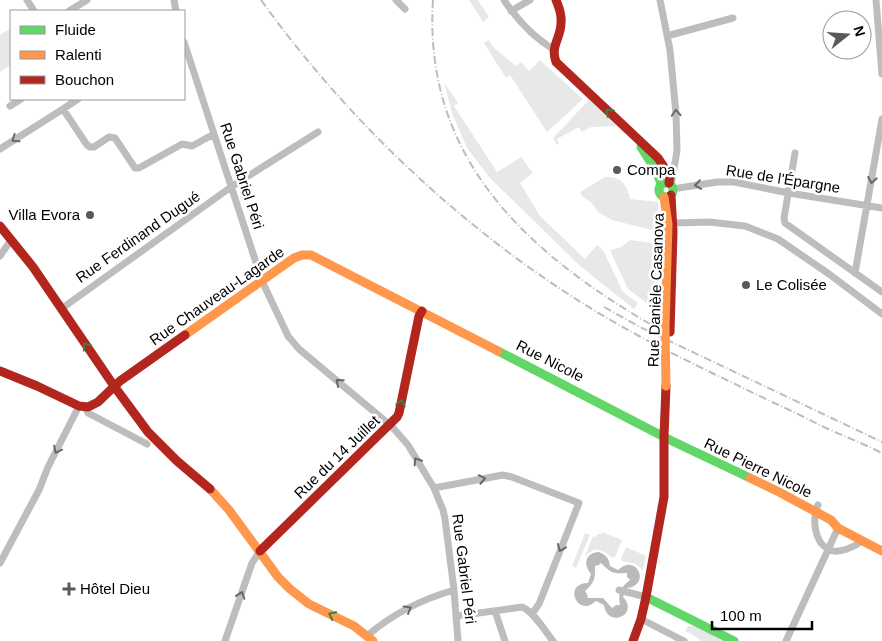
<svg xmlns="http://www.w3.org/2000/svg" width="882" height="641" viewBox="0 0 882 641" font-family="Helvetica,sans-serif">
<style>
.green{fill:#e8e8e8}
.water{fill:#bababa;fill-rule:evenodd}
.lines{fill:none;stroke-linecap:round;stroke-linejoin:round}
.street{stroke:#bdbdbd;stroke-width:7}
.fast{stroke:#63d668;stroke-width:9}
.slow{stroke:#ff974d;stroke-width:9}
.jam{stroke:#b3261e;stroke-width:9}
.rail{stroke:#bdbdbd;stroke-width:2;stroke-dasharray:8 2.5 1 2.5;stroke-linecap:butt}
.slow-bridge{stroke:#ff974d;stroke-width:9}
.oneway{stroke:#3b803e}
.oneway2{stroke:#686868}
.poi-dot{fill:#595959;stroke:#fff;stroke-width:2}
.labels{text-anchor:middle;stroke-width:5;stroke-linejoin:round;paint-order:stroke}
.poi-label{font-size:15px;fill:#000;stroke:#fff;text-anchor:start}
.street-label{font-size:15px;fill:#000;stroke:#fff}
</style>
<rect width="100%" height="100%" fill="#fff"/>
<path class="green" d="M 469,0 L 478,0 L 489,17 L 483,22 Z
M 11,28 L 11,65 L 0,72 L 0,35 Z
M 489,40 L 494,48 L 516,66 L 521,62 L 529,71 L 540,60 L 583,99 L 547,132 L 510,75 L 506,78 L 484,43 Z
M 444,82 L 458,103 L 454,106 L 497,172 L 521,157 L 533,173 L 520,183 L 540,216 L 585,259 L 597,245 L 603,250 L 623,292 L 638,303 L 634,309 L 580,266 L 490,178 L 467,148 L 452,113 Z
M 589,100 L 617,126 L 591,127 L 582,132 L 579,127 L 557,139 L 559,144 L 557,145 L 553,138 Z
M 605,177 C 621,176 627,184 630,199 L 658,202 L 658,227 L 652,230 L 612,220 L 598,212 L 592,203 L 582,196 L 580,192 Z
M 630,240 L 653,243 L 656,248 L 657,301 L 648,304 L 628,289 L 610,250 C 619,249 623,246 630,240 Z
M 602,532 L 622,540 L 615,557 L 613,558 C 602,550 597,545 585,556 L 593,536 L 595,537 L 598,534 L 601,534 Z
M 585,533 L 590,535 L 576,568 L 572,566 Z
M 626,547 L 646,556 L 643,570 L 636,564 L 622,561 L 621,559 Z
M 688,626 L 695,626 L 724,641 L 702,641 L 693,635 L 685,631 Z"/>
<path class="water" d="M 599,552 C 606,555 609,558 610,566 L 618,570 C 636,552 652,585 627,588 L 623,597 C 640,615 607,629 604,605 L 596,601 C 578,619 562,583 588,583 L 591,574 C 583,564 585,553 599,552 ZM 601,563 C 611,573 613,574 627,573 L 627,577 L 630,580 C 620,588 618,592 620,605 L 616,605 L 612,608 L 603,598 L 588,598 L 587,594 L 585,591 C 595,582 595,579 595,566 L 599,565 Z"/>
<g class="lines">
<path class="street" d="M 27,0 L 34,11
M 174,0 L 176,11
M 396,0 L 405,9
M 504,0 C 518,21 532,36 553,49
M 660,0 L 670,50 L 676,114 L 677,151 L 672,180
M 876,0 L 882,74
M 69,11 L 87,0
M 511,11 L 530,0
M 667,36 L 733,18
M 184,42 L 262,281 L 288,336 L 299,349 L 390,425 L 394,429 L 408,445 L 434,488 L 443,510 L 445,519 L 454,590 L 458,641
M 10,106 L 21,99
M 63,109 L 78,99
M 0,149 L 63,109 L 87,145 L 90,147 L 94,147 L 109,137 L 115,138 L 135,168 L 139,168 L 182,144 L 192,146 L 214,134
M 795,153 L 784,218 L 785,223 L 882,292
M 679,188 L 717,182 L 734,182 L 789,193 L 882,208
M 673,223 L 709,222 L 745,226 L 778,239 L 829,274 L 882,314
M 0,256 L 11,240
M 855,273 L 882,119
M 61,309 L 231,187 L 318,132
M 85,407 L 88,413 L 147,444
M 434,488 L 503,475 L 512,477 L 579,503 L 539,604 L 532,614
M 818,505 C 812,518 814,542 828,549 C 838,555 854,547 862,541
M 0,563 L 39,490 L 48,467 L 79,406
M 619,590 L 646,597
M 495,611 L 505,641
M 457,616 L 522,607 C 533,611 545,631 553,641
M 641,619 L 684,641
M 367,636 C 392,614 423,599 454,590
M 225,641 L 252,563 L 260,551
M 786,641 L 838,528"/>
<path class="fast" d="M 641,147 L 657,172 L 661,184
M659 190a7 7 0 1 1 14 0a7 7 0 1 1-14 0Z
M 498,351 L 670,440 L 750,478
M 646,597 L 734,641"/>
<path class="slow" d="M 185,335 L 294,258 L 302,255 L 311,255 L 498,351
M 750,478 L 779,492 L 831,520 L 838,528 L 882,551
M 210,489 L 229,510 L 278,577 L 290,589 L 309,604 L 354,626 L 373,641"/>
<path class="jam" d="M 556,0 C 559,7 562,15 561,23 C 561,38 550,46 556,62 L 658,158 L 670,176 L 669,183
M 0,226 L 33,267 L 114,386 L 148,432 L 177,461 L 210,489
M 670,332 L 673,232 L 671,195
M 0,371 L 37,386 L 79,406 L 88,407 L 98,402 L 120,381 L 185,335
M 260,551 L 397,417 L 399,413 L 419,316 L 422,311
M 633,641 L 641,619 L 646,597 L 664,497 L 664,436 L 666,386"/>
<path class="rail" d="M 261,0 C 358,135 492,257 639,336 C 682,359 727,380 772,402 C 791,410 809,420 828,429 C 846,437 864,444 882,453
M 433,0 C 423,157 525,251 650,324
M 604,307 L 640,327 L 882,442"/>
<path class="slow-bridge" d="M 664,197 L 668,224 L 665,328 L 666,386"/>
</g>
<defs><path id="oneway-chevron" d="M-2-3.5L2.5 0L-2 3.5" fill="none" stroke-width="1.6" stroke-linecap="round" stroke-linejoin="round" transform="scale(1.25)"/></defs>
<g class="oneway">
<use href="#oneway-chevron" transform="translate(609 112) rotate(-136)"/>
<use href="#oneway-chevron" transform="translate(86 346) rotate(-125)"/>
<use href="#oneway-chevron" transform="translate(401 403) rotate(-78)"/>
<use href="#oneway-chevron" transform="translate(332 615) rotate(-154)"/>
</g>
<g class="oneway2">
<use href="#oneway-chevron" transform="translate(676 113) rotate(-94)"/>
<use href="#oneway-chevron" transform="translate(15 139) rotate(146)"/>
<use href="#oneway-chevron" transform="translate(872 180) rotate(100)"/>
<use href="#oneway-chevron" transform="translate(698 185) rotate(172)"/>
<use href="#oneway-chevron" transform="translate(339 382) rotate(-140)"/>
<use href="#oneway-chevron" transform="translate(57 450) rotate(116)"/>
<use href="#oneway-chevron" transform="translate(417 461) rotate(-122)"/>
<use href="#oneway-chevron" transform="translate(482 479) rotate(-11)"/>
<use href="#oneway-chevron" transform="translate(561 548) rotate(112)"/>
<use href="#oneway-chevron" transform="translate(241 595) rotate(-71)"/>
<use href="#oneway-chevron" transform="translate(408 609) rotate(-30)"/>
</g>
<g class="poi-dot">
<circle cx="617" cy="170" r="5"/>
<circle cx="90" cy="215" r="5"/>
<circle cx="746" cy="285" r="5"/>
<path d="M66.5 581.5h5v5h5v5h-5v5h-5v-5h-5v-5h5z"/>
</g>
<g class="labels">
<g class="poi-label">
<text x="627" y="175">Compa</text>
<text x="80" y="220" text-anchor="end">Villa Evora</text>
<text x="756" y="290">Le Colisée</text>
<text x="80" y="594">Hôtel Dieu</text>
</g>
<g class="street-label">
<text transform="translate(242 176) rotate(72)" y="5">Rue Gabriel Péri</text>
<text transform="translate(783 179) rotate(9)" y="5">Rue de l'Épargne</text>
<text transform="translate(138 237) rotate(-35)" y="5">Rue Ferdinand Dugué</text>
<text transform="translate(656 290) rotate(-88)" y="5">Rue Danièle Casanova</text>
<text transform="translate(217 296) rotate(-35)" y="5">Rue Chauveau-Lagarde</text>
<text transform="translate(550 361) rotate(27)" y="5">Rue Nicole</text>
<text transform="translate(337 457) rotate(-44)" y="5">Rue du 14 Juillet</text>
<text transform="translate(758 468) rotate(26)" y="5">Rue Pierre Nicole</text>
<text transform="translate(464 569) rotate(83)" y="5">Rue Gabriel Péri</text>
</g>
</g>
<rect x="10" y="10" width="175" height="90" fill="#ffffff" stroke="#999999"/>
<rect x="20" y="26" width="25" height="8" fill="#63d668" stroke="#999999"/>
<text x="55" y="35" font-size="15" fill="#000000">Fluide</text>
<rect x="20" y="51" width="25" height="8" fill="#ff974d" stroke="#999999"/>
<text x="55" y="60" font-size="15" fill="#000000">Ralenti</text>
<rect x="20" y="76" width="25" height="8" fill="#b3261e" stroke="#999999"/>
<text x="55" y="85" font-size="15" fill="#000000">Bouchon</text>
<g transform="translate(847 35) rotate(73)"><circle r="24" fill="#ffffff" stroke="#999999"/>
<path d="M0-4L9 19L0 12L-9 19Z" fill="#595959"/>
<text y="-8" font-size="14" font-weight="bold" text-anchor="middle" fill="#000000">N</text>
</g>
<path d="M712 621v8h100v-8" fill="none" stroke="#000000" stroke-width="2.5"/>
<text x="720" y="621" font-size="15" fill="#000000" stroke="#ffffff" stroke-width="4" paint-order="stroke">100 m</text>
</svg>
